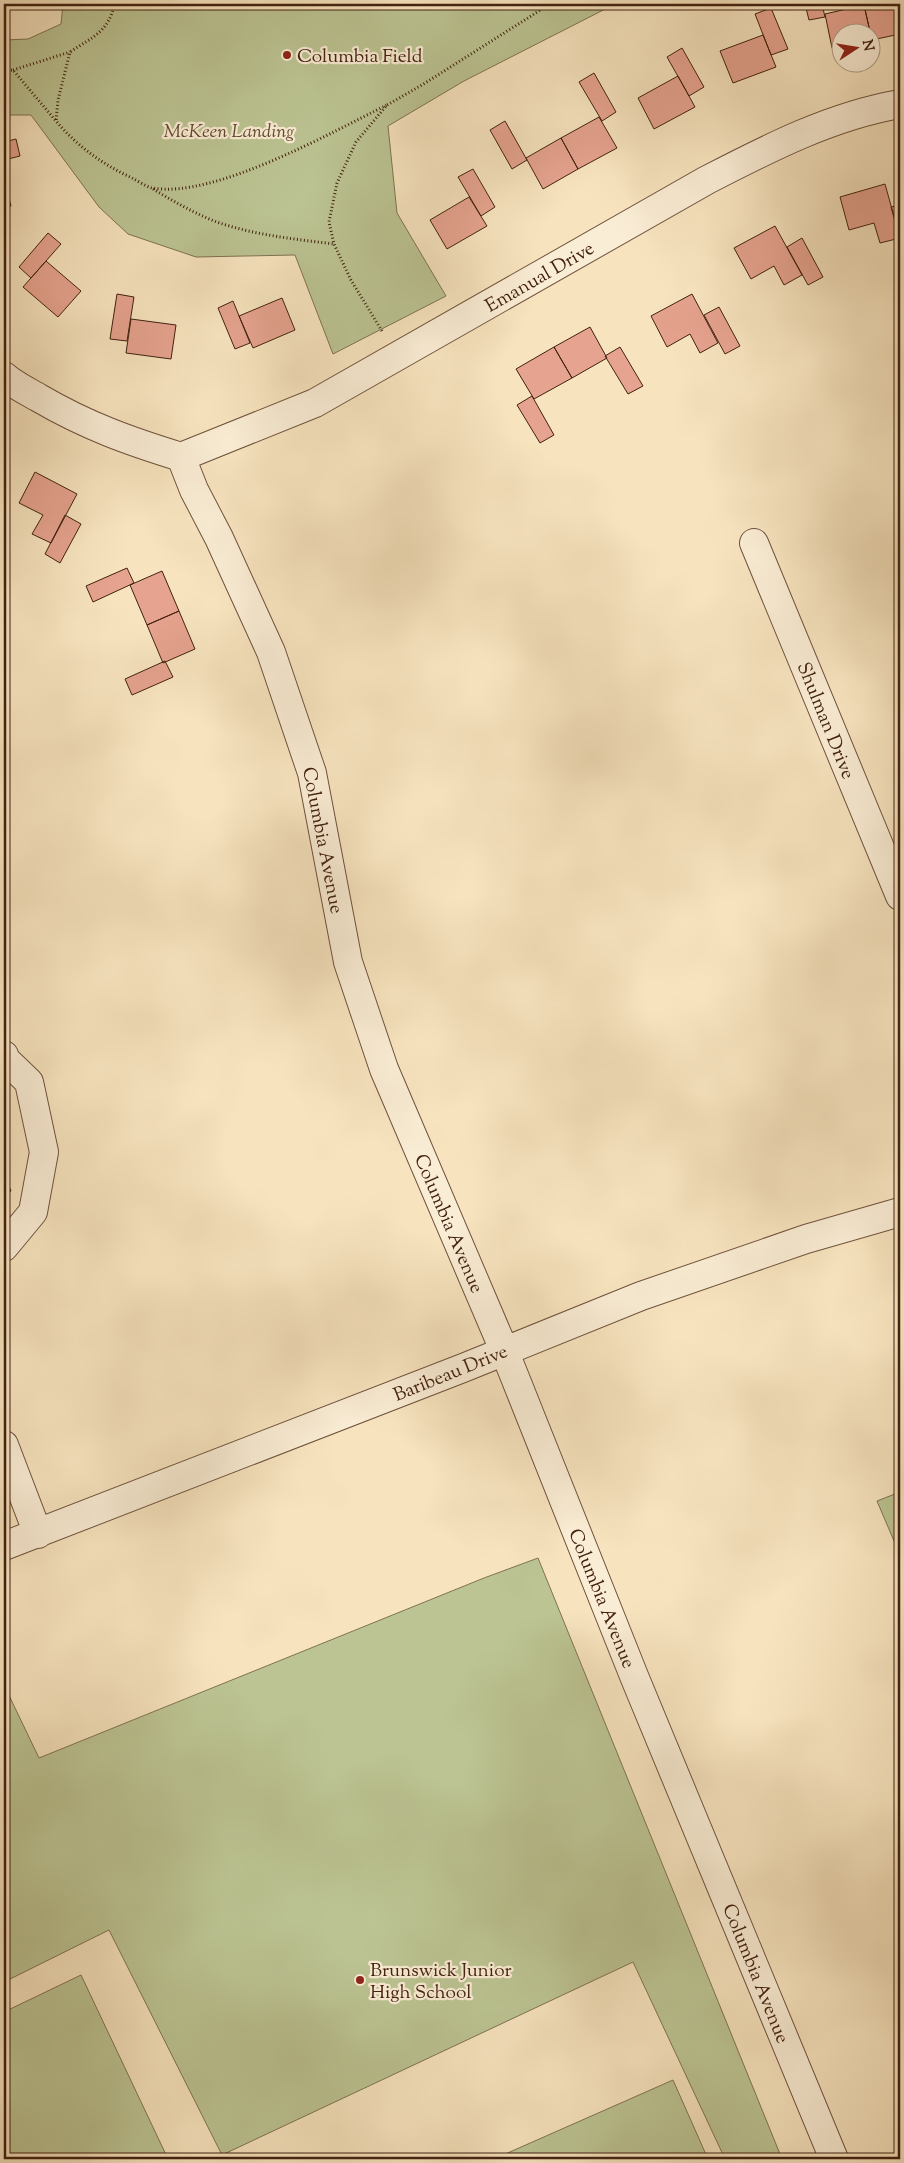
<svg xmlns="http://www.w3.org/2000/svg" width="904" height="2163" viewBox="0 0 904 2163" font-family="'Sorts Mill Goudy',serif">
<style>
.green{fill:#bcc493;stroke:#7f7252}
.building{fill:#e6a38f;stroke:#422110}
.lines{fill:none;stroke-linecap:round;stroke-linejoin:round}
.minor-casing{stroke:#6f523c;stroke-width:30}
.path{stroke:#422110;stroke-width:3;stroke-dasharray:1 2.5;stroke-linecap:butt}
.minor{stroke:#faedd5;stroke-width:28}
.poi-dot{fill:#8f2418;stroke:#faedd5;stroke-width:2}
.labels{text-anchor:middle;stroke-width:4.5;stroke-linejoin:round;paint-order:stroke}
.poi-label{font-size:19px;fill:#422110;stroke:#faedd5;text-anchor:start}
.park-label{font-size:19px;font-style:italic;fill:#604a31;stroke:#faedd5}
.street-label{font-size:19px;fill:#422110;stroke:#faedd5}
</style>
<rect width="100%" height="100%" fill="#f7e4bf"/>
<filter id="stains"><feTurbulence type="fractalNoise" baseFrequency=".004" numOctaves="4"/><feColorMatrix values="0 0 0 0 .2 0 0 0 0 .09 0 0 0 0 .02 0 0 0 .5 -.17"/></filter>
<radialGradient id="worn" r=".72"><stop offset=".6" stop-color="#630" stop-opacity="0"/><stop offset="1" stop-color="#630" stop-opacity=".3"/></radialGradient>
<path class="green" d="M 63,4 L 615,4 L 464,81 L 388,126 L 397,213 L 446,296 L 333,354 L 295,255 L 196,257 L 128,234 L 99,207 L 31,115 L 4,115 L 4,40 L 28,39 L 61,24 Z
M 900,1492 L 900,1555 L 877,1501 Z
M 538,1558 L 782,2159 L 725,2159 L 633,1962 L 222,2155 L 109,1930 L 4,1982 L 4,1685 L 39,1758 L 484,1578 Z
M 81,1975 L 168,2159 L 4,2159 L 4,2012 Z
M 673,2080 L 708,2159 L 494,2159 Z"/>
<path class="building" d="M 805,4 L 822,4 L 825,17 L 809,20 Z
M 872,4 L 900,4 L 900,34 L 872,40 L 864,5 Z
M 864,5 L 870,32 L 842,32 L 842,46 L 832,48 L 825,14 Z
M 771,8 L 788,49 L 771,55 L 755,14 Z
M 763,35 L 776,67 L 733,83 L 720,51 Z
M 682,48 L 704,87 L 689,96 L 667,57 Z
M 594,73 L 616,112 L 602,121 L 579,82 Z
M 678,76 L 695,107 L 654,129 L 638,98 Z
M 599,117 L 617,148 L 578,169 L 561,138 Z
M 505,121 L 527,160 L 512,169 L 490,130 Z
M 561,138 L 578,169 L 543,189 L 526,158 Z
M 16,139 L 20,156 L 4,160 L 4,142 Z
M 473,169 L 495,207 L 481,216 L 458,177 Z
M 4,179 L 11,206 L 4,208 Z
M 885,184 L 900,238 L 880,243 L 874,223 L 849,230 L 840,197 Z
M 469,197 L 487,226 L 447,249 L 430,220 Z
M 900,205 L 900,239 L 891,207 Z
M 775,226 L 802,275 L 784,285 L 774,266 L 751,279 L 734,248 Z
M 48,233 L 61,244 L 31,278 L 19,267 Z
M 802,238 L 823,277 L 808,285 L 787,247 Z
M 46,261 L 81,291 L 58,317 L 23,287 Z
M 117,294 L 134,297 L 127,341 L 110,339 Z
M 692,294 L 718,343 L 700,353 L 690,334 L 667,347 L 651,316 Z
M 282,298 L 295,330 L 253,348 L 239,316 Z
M 233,301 L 250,343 L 235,349 L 218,308 Z
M 719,307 L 740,346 L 725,354 L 704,315 Z
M 131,319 L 176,325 L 171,359 L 126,353 Z
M 590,327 L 607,358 L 572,378 L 554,347 Z
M 554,347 L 572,378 L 534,399 L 516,369 Z
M 620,347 L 643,386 L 628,394 L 605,356 Z
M 532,396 L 554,435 L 540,443 L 517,405 Z
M 35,472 L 77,494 L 51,543 L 32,534 L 43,515 L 19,503 Z
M 65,515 L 81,524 L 60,563 L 45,554 Z
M 127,568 L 134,583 L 93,602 L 86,586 Z
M 162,571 L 179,611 L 147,625 L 130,585 Z
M 179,611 L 195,649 L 163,663 L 147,625 Z
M 165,661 L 173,677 L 132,695 L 125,679 Z
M 4,1174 L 11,1191 L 4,1194 Z"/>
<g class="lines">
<defs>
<path id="minor" d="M 4,376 C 14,385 27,391 39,398 C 87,426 129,441 181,457
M 181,457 L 194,490 L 219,538 L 271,652 L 312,773 L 348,962 L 384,1069 L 504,1350 L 634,1676 L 834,2159
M 181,457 L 315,403 L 707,180 C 769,148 831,116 900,104
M 754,543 L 900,896
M 4,1055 L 5,1059 L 29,1082 L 44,1152 L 33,1212 L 4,1247
M 4,1445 L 38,1534
M 4,1546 L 463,1368 L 641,1296 L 806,1239 L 900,1212"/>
</defs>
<use href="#minor" class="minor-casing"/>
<path class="path" d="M 115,4 C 107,33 94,36 70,52 L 58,100 L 56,121 C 77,146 102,164 132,178 C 138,181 145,186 152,188 C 214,199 330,133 387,105
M 13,70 L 70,52
M 4,71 L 13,70 L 56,121
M 153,189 C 173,201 192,212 214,221 C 253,235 294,239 334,244
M 382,331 L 351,280 L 334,244 L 329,222 L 337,183 L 356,142 L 387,105 L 422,85 L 550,4"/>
<use href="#minor" class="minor"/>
</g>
<g class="poi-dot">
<circle cx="287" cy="55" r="5"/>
<circle cx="360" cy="1980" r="5"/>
</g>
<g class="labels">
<g class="poi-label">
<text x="297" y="62">Columbia Field</text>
<text x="370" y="1976">Brunswick Junior<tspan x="370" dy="22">High School</tspan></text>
</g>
<g class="park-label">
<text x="229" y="137">McKeen Landing</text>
</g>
<g class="street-label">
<text transform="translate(539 276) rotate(-30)" y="7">Emanual Drive</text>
<text transform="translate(827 720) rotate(68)" y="7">Shulman Drive</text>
<text transform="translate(324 840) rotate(79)" y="7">Columbia Avenue</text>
<text transform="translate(450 1223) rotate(67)" y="7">Columbia Avenue</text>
<text transform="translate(450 1372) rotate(-22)" y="7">Baribeau Drive</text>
<text transform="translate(603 1598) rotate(68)" y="7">Columbia Avenue</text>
<text transform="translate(757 1973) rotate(68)" y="7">Columbia Avenue</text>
</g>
</g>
<rect width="904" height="2163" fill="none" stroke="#f7e4bf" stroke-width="20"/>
<rect x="5" y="5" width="894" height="2153" fill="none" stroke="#422110" stroke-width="2.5"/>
<rect x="10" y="10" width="884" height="2143" fill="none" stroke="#422110"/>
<g transform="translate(856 48) rotate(78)"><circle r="24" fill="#faedd5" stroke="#b09b86"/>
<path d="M0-4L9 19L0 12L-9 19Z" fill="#8f2418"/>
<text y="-8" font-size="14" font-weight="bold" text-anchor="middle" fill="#422110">N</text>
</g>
<rect width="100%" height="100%" filter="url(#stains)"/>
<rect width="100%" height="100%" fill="url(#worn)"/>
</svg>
